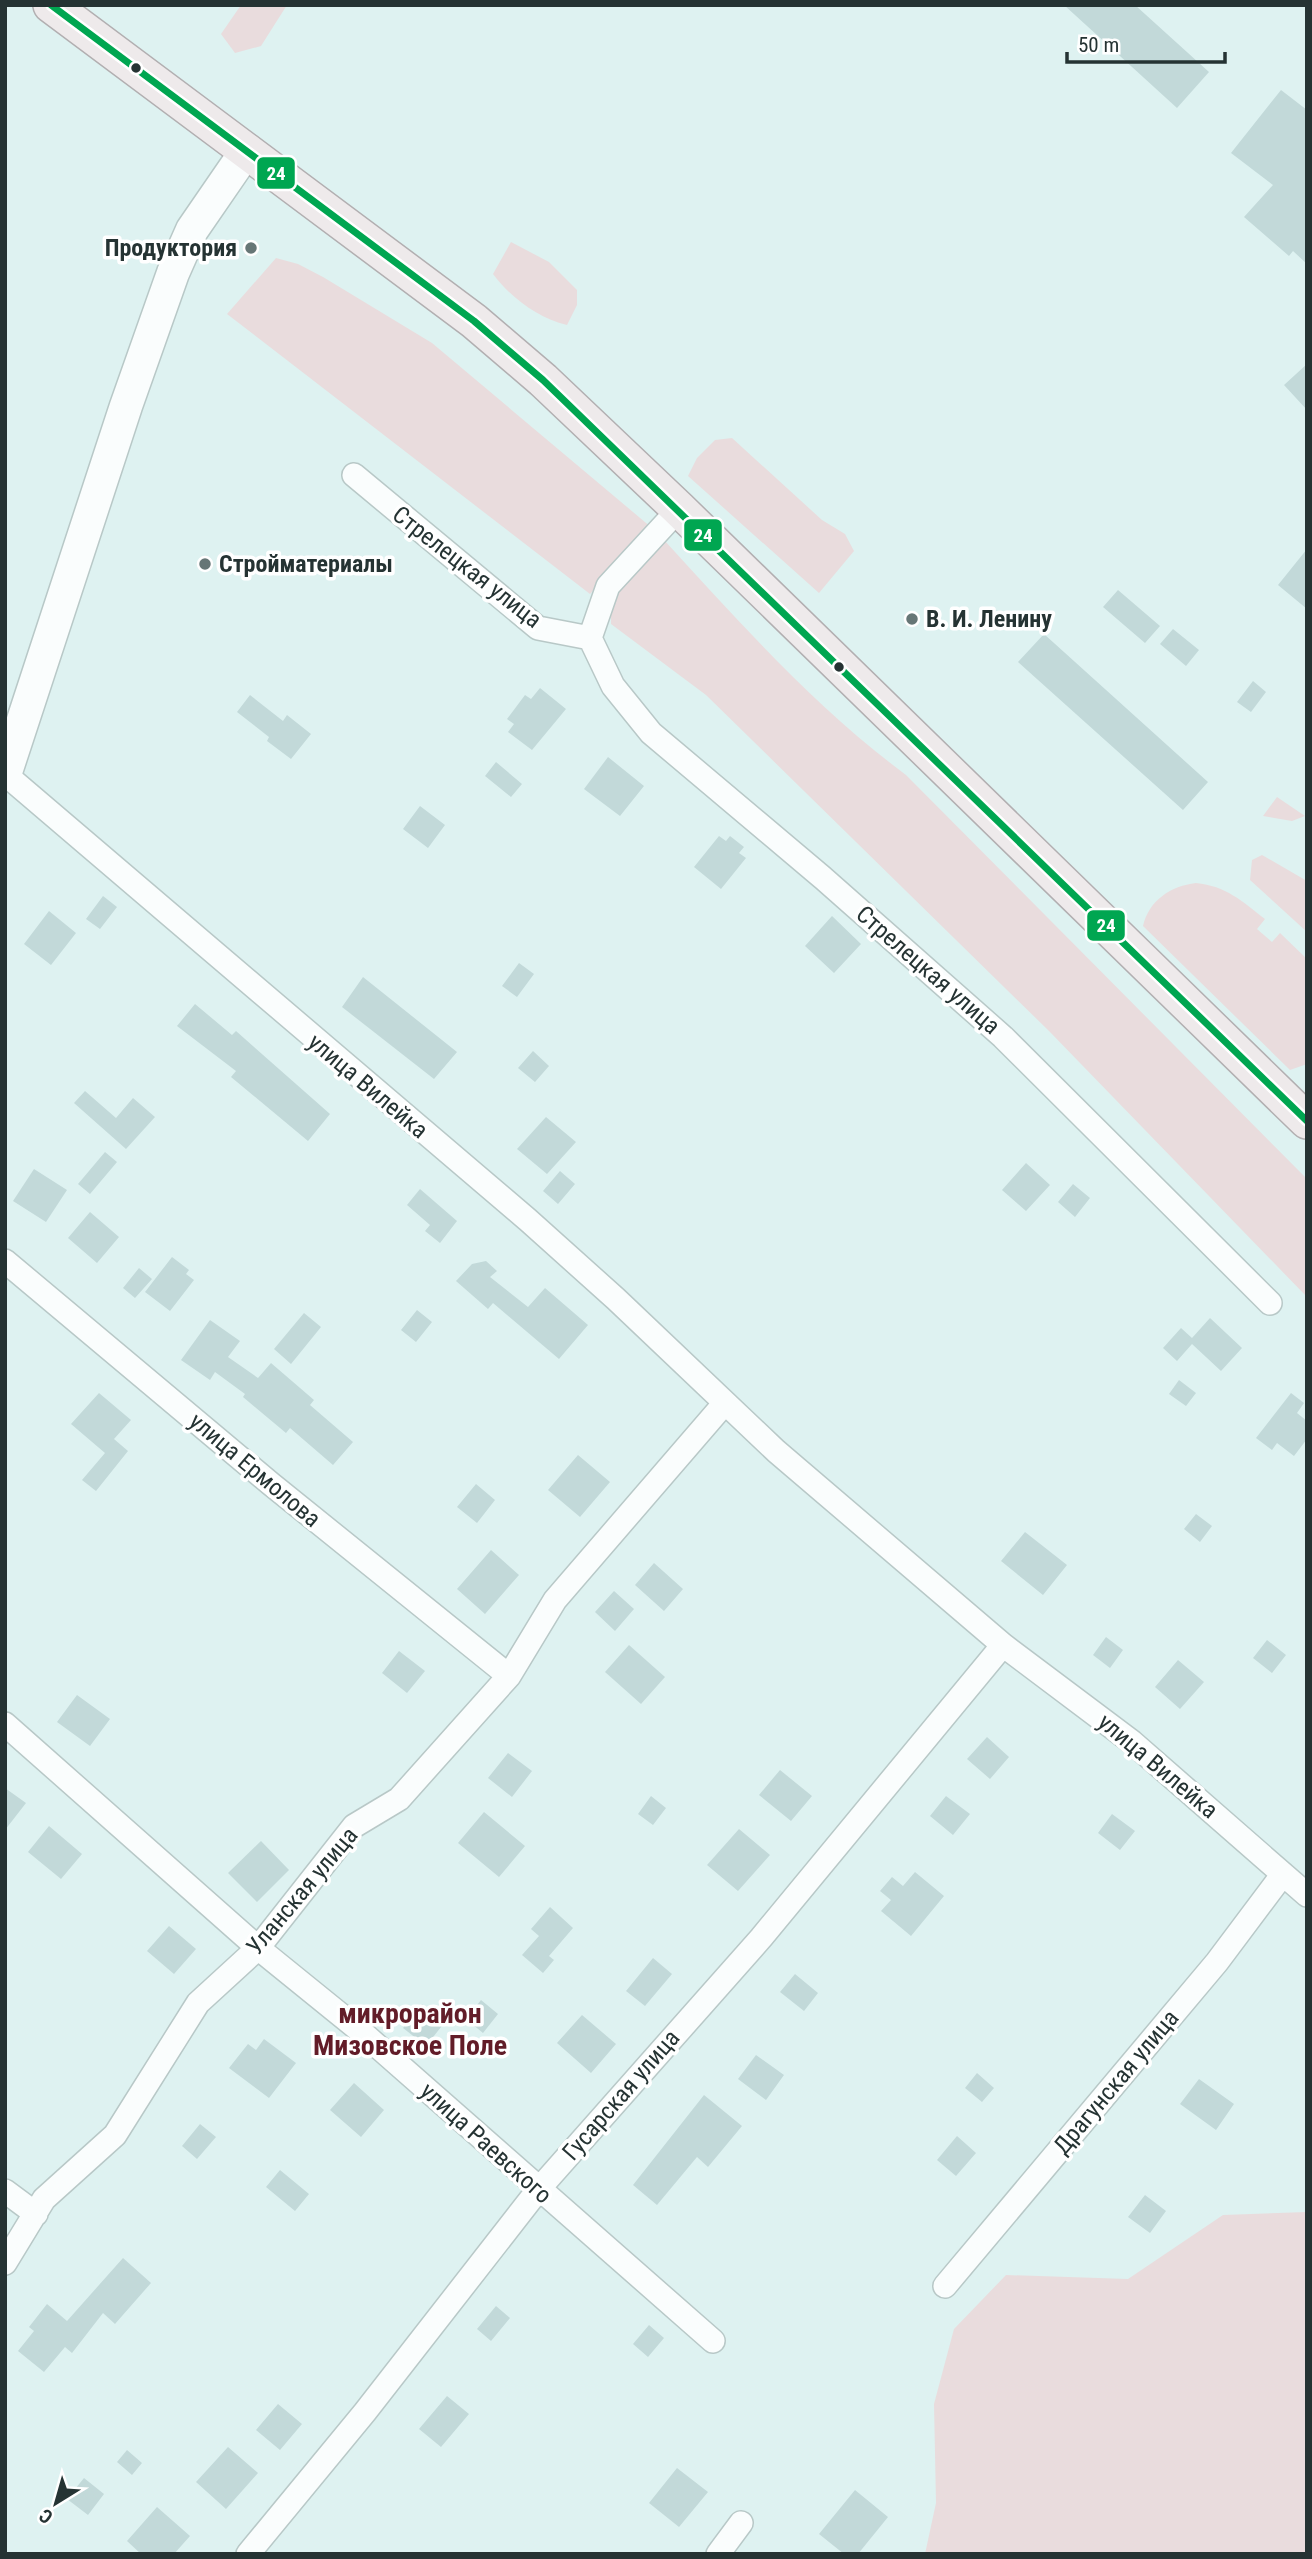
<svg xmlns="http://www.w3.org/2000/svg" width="1312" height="2559" viewBox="0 0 1312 2559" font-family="'Roboto Condensed',sans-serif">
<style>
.green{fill:#e9dcdd}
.building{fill:#c2d9d9}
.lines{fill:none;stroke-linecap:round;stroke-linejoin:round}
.street-casing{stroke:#b8c8c7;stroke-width:26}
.secondary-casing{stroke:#b8c8c7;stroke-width:35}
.primary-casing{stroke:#b2afb1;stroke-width:38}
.street{stroke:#fafdfd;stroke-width:23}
.secondary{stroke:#fafdfd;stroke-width:32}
.primary{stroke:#eeeaeb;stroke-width:35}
.bus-1-casing{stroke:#fff;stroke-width:12}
.bus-1{stroke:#00a651;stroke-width:7}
.bus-dot{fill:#253333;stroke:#fff;stroke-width:2.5}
.poi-dot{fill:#667676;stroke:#fff;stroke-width:2.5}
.labels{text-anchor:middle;stroke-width:7;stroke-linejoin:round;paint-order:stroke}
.poi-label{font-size:24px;font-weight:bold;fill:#253333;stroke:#fff;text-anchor:start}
.street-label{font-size:24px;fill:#253333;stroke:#fff}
.quarter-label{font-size:28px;font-weight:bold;fill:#621c28;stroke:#fff}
.line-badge{stroke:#fff;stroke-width:2.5}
.badge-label{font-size:19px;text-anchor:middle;font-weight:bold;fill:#fff}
</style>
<rect width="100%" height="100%" fill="#def2f1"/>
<path class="green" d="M 241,5 L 287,5 L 261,46 L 235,53 L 221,34 Z
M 511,242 L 549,262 L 577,290 L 577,305 L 567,325 C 538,318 511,298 493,274 Z
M 276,258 L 298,264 L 323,277 L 432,343 L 652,528 L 590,594 L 227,314 Z
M 732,438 L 822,520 L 845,534 L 854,551 L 819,593 L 688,476 L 697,458 L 715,440 Z
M 665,541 C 741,624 815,707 906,775 L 1307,1179 L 1307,1297 L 1049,1031 L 706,695 L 611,624 L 611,600 Z
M 1277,797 L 1305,816 L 1292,821 L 1263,816 Z
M 1262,855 L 1307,881 L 1307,932 L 1250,880 L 1252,860 Z
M 1196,883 C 1226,886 1242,901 1265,919 L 1257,929 L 1272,942 L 1280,933 L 1307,959 L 1307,1064 L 1290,1070 L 1143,926 C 1149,900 1171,886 1196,883 Z
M 1307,2212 L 1307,2554 L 925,2554 L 936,2503 L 934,2404 L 954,2329 L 1006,2275 L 1128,2279 L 1223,2215 Z"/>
<path class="building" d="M 1064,5 L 1135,5 L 1209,72 L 1177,108 Z
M 1281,90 L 1307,110 L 1307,264 L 1293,251 L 1289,256 L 1244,217 L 1273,185 L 1231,153 Z
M 1307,364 L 1307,410 L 1284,385 Z
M 1307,549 L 1307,609 L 1278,585 Z
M 1118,590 L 1160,626 L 1145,643 L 1103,607 Z
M 1173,629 L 1199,650 L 1186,666 L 1160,644 Z
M 1044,634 L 1208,782 L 1183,810 L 1018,662 Z
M 1253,681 L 1266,692 L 1251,712 L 1237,702 Z
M 540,688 L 566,709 L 532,750 L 508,732 L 514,724 L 507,719 L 525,695 L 531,699 Z
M 250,695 L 283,721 L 287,715 L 311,734 L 291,759 L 267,741 L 269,737 L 237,712 Z
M 608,757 L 644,786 L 620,816 L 584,789 Z
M 496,762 L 522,784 L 511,797 L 485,776 Z
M 420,806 L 445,825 L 428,848 L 403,829 Z
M 719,836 L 726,841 L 730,836 L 744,847 L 739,853 L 746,858 L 721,889 L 694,867 Z
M 103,896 L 117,907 L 100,929 L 86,919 Z
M 49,911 L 76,933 L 51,965 L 24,944 Z
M 832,916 L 861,944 L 834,973 L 805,946 Z
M 519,963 L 534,974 L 517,997 L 502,986 Z
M 363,977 L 457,1052 L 434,1079 L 342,1007 Z
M 195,1004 L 232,1035 L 236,1031 L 330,1114 L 308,1141 L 231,1077 L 236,1071 L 177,1026 Z
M 533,1051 L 549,1066 L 535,1082 L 518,1068 Z
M 85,1091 L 116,1118 L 133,1098 L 155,1117 L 126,1149 L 74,1103 Z
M 546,1117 L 576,1142 L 547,1174 L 517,1149 Z
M 105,1152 L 117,1162 L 90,1194 L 78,1184 Z
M 1026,1163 L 1050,1185 L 1026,1211 L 1002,1190 Z
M 34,1169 L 67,1190 L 46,1222 L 13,1201 Z
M 560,1171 L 575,1184 L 558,1204 L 543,1191 Z
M 1073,1184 L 1090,1198 L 1075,1217 L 1058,1202 Z
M 420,1189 L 457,1221 L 440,1243 L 425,1231 L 430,1225 L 407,1205 Z
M 90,1212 L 119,1237 L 97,1263 L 68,1238 Z
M 172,1257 L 189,1270 L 186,1274 L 194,1280 L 170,1311 L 145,1292 Z
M 486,1261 L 497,1271 L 490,1277 L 528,1307 L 545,1288 L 588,1325 L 559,1359 L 493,1303 L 488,1309 L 456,1281 L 472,1264 Z
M 139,1268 L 152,1279 L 135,1298 L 123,1288 Z
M 417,1310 L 432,1322 L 416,1342 L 401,1330 Z
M 304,1313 L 321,1327 L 291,1364 L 274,1349 Z
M 1210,1318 L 1242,1348 L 1221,1371 L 1192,1344 L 1177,1361 L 1163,1348 L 1181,1328 L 1192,1338 Z
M 210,1320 L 240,1341 L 228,1357 L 258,1378 L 271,1363 L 314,1400 L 310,1405 L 353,1442 L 333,1465 L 290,1428 L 286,1433 L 243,1397 L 245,1394 L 215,1372 L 210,1380 L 181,1360 Z
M 1179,1380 L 1196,1393 L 1186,1406 L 1169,1394 Z
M 99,1393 L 131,1420 L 114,1439 L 128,1451 L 96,1491 L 82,1480 L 105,1453 L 71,1424 Z
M 1291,1393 L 1304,1403 L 1297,1413 L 1307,1421 L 1307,1439 L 1294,1456 L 1277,1443 L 1272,1450 L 1256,1438 Z
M 578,1455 L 610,1482 L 580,1517 L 548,1490 Z
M 476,1484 L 495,1500 L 477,1523 L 457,1507 Z
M 1196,1514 L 1212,1526 L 1200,1542 L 1184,1529 Z
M 1025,1532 L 1067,1565 L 1043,1595 L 1001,1561 Z
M 491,1550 L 519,1575 L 485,1614 L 457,1589 Z
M 654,1563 L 683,1589 L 664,1611 L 635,1585 Z
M 614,1591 L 634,1609 L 615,1631 L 595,1612 Z
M 1106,1637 L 1123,1650 L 1110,1668 L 1093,1655 Z
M 1267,1640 L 1286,1655 L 1272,1673 L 1253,1658 Z
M 629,1645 L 665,1677 L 641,1704 L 605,1672 Z
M 399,1651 L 425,1671 L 407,1693 L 382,1673 Z
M 1178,1660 L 1204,1682 L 1180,1709 L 1155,1687 Z
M 77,1695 L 110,1719 L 90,1746 L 57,1722 Z
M 987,1737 L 1009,1757 L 990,1779 L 967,1759 Z
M 508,1753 L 532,1771 L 512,1797 L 488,1778 Z
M 780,1770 L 812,1796 L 791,1821 L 759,1795 Z
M 5,1788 L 26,1803 L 5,1830 Z
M 651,1796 L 666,1808 L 653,1825 L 638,1814 Z
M 946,1796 L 970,1814 L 953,1835 L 930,1816 Z
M 484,1812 L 525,1846 L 499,1877 L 458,1843 Z
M 1112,1814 L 1135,1831 L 1120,1850 L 1098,1833 Z
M 49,1826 L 82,1854 L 61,1879 L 28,1852 Z
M 739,1829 L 770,1855 L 738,1891 L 707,1865 Z
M 261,1841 L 289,1870 L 257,1902 L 228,1873 Z
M 915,1872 L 944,1896 L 911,1936 L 881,1911 L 891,1900 L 880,1891 L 892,1877 L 903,1886 Z
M 550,1907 L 573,1928 L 549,1956 L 554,1960 L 543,1973 L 522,1955 L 539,1936 L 531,1929 Z
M 169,1926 L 196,1949 L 174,1974 L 147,1951 Z
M 653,1958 L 672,1974 L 645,2006 L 626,1991 Z
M 795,1974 L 818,1993 L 804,2011 L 780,1992 Z
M 481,2000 L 498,2014 L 483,2033 L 466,2019 Z
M 422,2004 L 445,2022 L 426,2046 L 403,2028 Z
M 582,2015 L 616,2044 L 591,2073 L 557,2043 Z
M 264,2039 L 296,2063 L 269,2098 L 229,2068 L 248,2044 L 256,2050 Z
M 756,2055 L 784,2075 L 766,2100 L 738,2079 Z
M 977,2073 L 994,2088 L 982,2102 L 965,2088 Z
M 1199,2079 L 1234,2104 L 1216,2130 L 1180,2104 Z
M 354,2083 L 384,2110 L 361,2137 L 330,2110 Z
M 704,2095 L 742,2126 L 708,2167 L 697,2157 L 657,2205 L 633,2185 Z
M 200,2124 L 216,2137 L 197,2159 L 182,2146 Z
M 957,2136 L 976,2153 L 956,2176 L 937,2160 Z
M 280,2170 L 309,2194 L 295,2211 L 266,2187 Z
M 1145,2195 L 1166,2211 L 1150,2233 L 1128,2217 Z
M 123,2258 L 151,2283 L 115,2324 L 103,2313 L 72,2353 L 65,2347 L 44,2372 L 18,2351 L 34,2331 L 29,2327 L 47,2304 L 67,2321 Z
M 496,2306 L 510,2318 L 491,2341 L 477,2329 Z
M 649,2325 L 664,2338 L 648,2357 L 633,2344 Z
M 447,2396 L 469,2414 L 441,2447 L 419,2429 Z
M 278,2404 L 302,2424 L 280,2450 L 256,2430 Z
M 228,2447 L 258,2473 L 226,2509 L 196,2482 Z
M 127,2450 L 142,2463 L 132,2475 L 117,2462 Z
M 677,2468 L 708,2492 L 679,2527 L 649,2503 Z
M 84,2478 L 104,2494 L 88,2515 L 67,2499 Z
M 855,2490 L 888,2517 L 858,2554 L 844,2554 L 819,2534 Z
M 157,2507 L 190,2536 L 174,2554 L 141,2554 L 127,2541 Z"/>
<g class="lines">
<defs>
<path id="street" d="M 354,475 L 538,628 L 590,638
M 679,509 L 608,586 L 590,638 L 613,686 L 651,733 L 823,878 L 1003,1037 L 1270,1303
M 5,774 L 528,1220 L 616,1299 L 776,1451 L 1003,1645 L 1132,1742 L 1307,1895
M 5,1261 L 271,1484 L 509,1676
M 5,1724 L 258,1948 L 358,2029 L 713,2341
M 5,2191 L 36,2214
M 5,2263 L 44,2199 L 115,2135 L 198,2003 L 258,1948 L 354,1826 L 399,1799 L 509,1676 L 555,1600 L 724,1404
M 945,2286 L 1217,1962 L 1283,1874
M 248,2554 L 365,2412 L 538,2190 L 761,1938 L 1003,1645
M 718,2554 L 741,2523"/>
<path id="secondary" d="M 5,775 L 126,406 L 173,273 L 192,230 L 247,150"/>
<path id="primary" d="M 51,5 L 474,321 L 543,380 L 679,509 L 1307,1121"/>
</defs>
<use href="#street" class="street-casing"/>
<use href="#secondary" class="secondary-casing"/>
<use href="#primary" class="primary-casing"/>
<use href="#street" class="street"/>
<use href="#secondary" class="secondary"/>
<use href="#primary" class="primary"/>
<defs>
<path id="bus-1" d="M 51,5 L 474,321 L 543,380 L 1307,1121"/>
</defs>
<use href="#bus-1" class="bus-1-casing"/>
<use href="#bus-1" class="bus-1"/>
</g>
<g class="bus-dot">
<circle cx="136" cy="68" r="6"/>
<circle cx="839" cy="667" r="6"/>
</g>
<g class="poi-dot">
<circle cx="251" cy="248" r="7"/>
<circle cx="205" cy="564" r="7"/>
<circle cx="912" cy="619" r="7"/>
</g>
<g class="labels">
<g class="poi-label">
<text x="237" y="256" text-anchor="end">Продуктория</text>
<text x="219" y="572">Стройматериалы</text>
<text x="926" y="627">В. И. Ленину</text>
</g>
<g class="street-label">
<text transform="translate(467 567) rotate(38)" y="8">Стрелецкая улица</text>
<text transform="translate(928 970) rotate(41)" y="8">Стрелецкая улица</text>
<text transform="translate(368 1086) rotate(40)" y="8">улица Вилейка</text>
<text transform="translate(255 1470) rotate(40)" y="8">улица Ермолова</text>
<text transform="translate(1158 1766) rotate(40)" y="8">улица Вилейка</text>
<text transform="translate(302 1891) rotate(-50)" y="8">Уланская улица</text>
<text transform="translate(1116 2082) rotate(-50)" y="8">Драгунская улица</text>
<text transform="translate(621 2095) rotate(-49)" y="8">Гусарская улица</text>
<text transform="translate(486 2143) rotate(42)" y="8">улица Раевского</text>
</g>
<g class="quarter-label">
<text x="410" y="2023">микрорайон<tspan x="410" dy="32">Мизовское Поле</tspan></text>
</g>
</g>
<g class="line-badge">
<rect x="256" y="156" width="40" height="34" rx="7" fill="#00a651"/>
<rect x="683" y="518" width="40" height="34" rx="7" fill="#00a651"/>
<rect x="1086" y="909" width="40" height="33" rx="7" fill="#00a651"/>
</g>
<g class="badge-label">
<text x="276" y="180">24</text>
<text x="703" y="542">24</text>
<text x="1106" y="932">24</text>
</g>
<rect width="1312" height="2559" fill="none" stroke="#253333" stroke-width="14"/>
<g transform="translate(56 2503) rotate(217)" stroke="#ffffff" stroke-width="5" paint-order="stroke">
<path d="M0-5L12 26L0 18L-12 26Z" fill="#253333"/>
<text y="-10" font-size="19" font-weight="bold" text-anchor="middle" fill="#253333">С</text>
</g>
<path d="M1067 52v10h158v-10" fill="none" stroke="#253333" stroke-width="3.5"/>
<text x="1078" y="52" font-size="21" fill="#253333" stroke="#ffffff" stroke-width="5" paint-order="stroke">50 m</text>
</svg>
